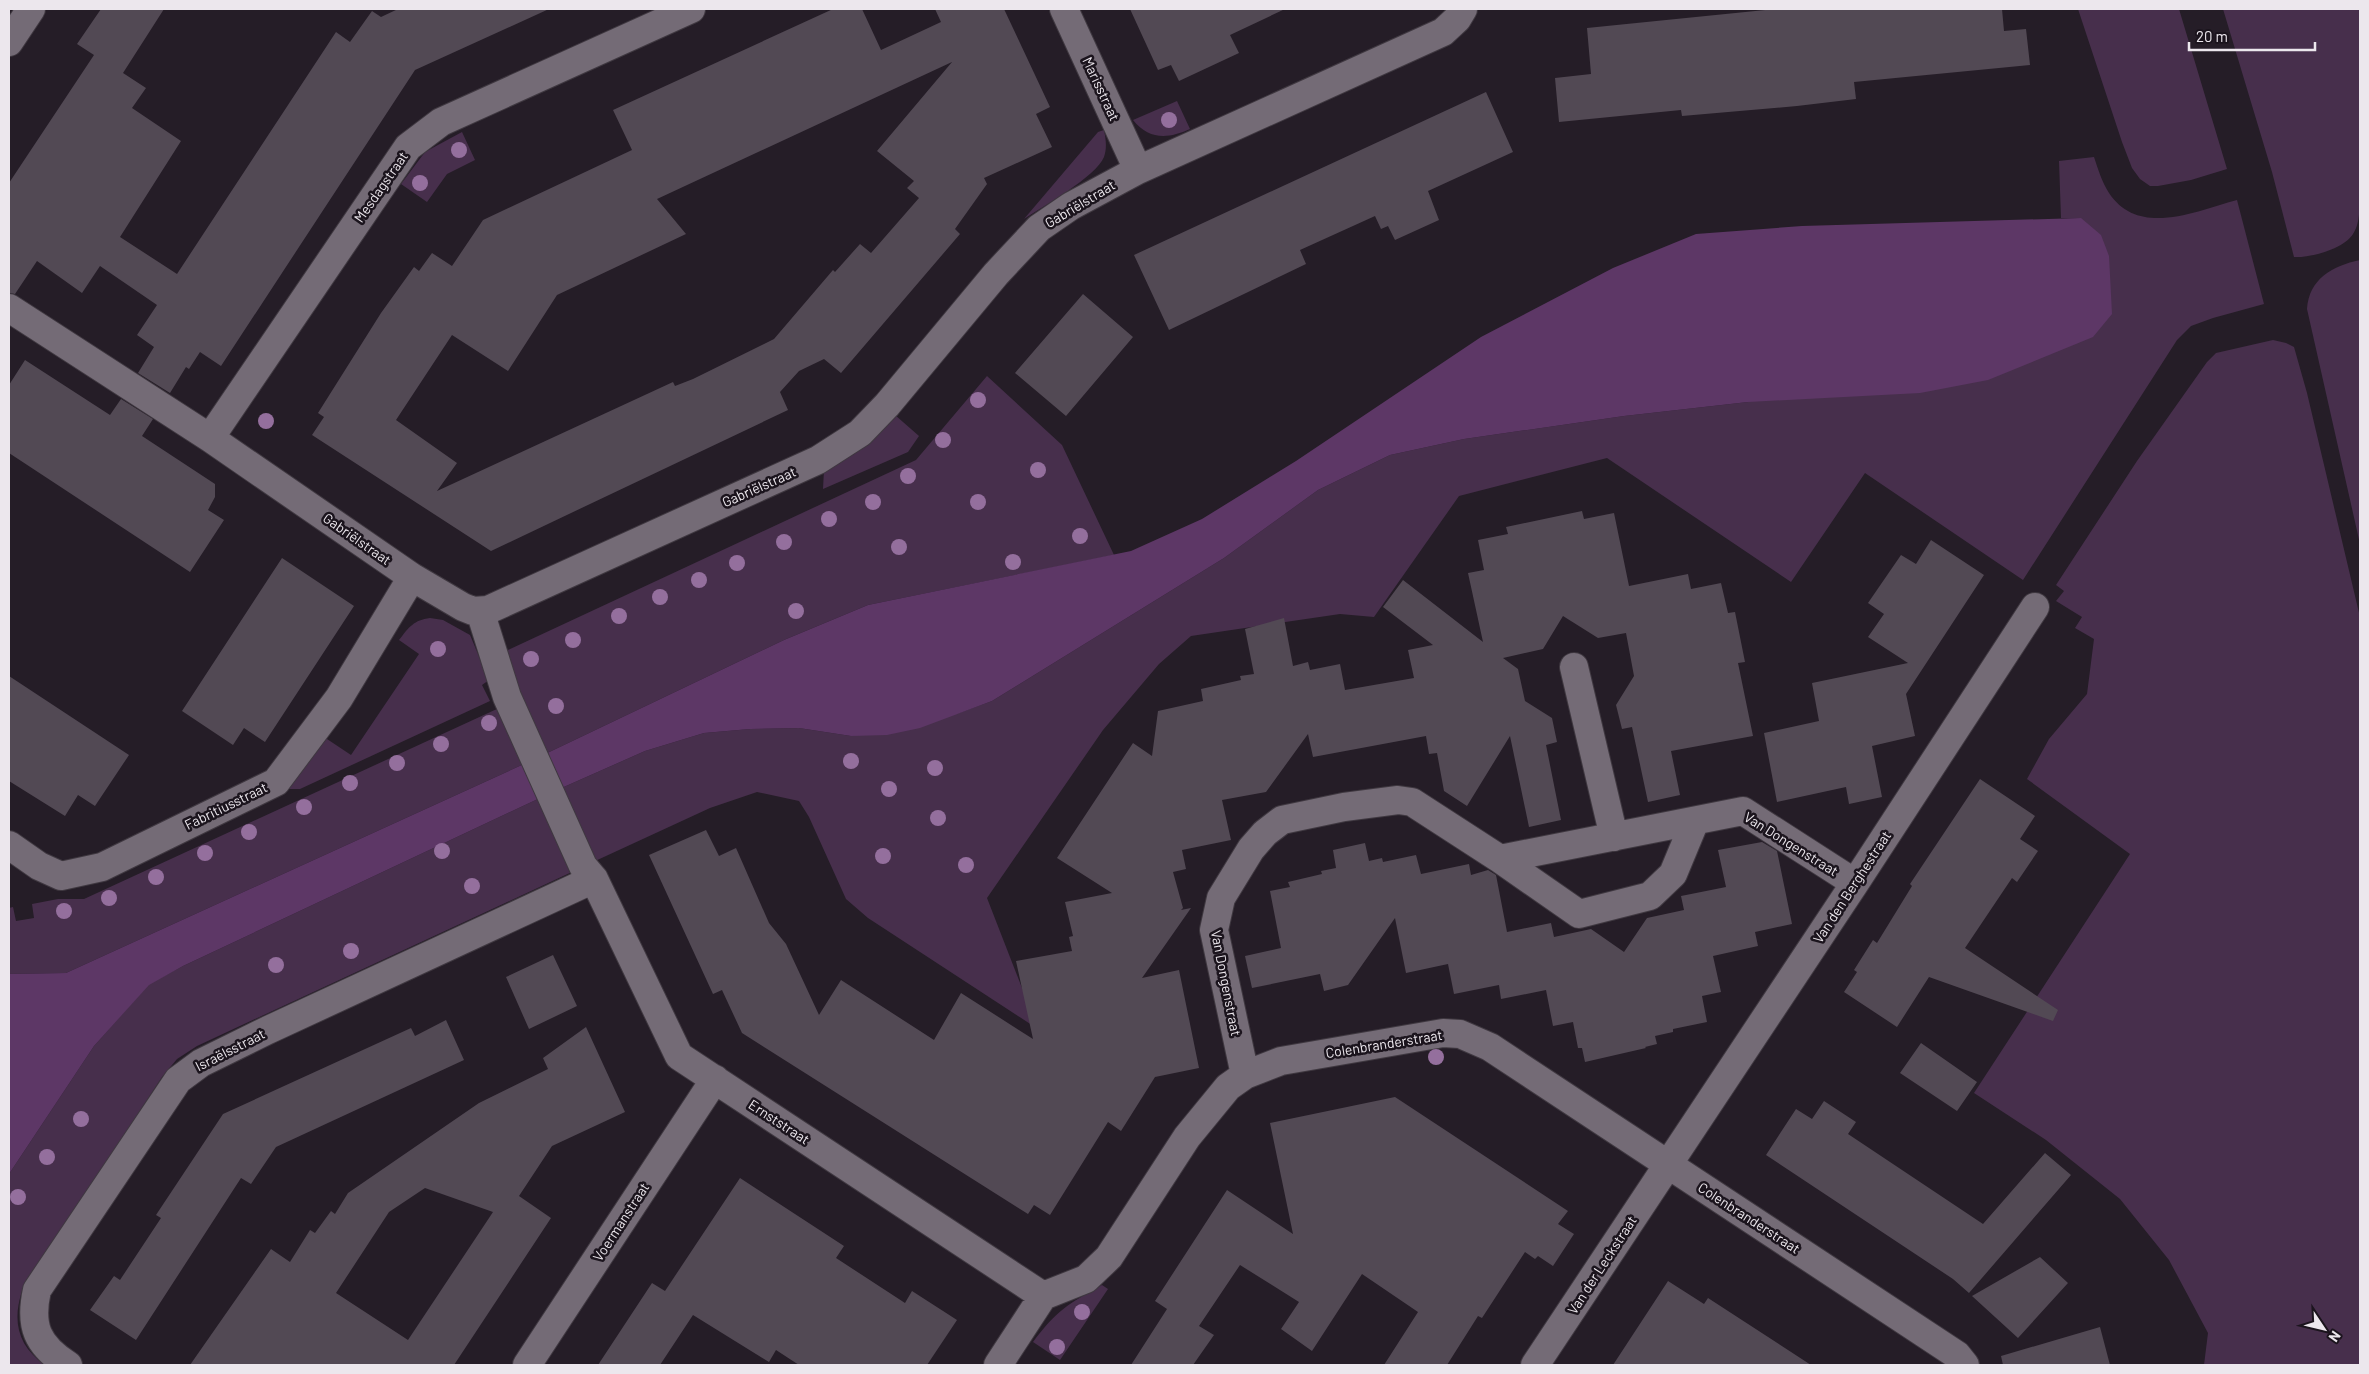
<svg xmlns="http://www.w3.org/2000/svg" width="2369" height="1374" viewBox="0 0 2369 1374" font-family="Barlow,sans-serif">
<style>
.green{fill:#472f4c}
.water{fill:#5d3766}
.building{fill:#524954;fill-rule:evenodd}
.lines{fill:none;stroke-linecap:round;stroke-linejoin:round}
.minor-casing{stroke:#3f3840;stroke-width:30}
.minor{stroke:#746b76;stroke-width:28}
.tree{fill:#946f9d}
.labels{text-anchor:middle;stroke-width:5;stroke-linejoin:round;paint-order:stroke}
.street-label{font-size:14px;fill:#ece7ed;stroke:#1b141d}
</style>
<rect width="100%" height="100%" fill="#251d27"/>
<path class="green" d="M 2078,9 L 2179,9 L 2227,169 L 2191,180 L 2158,186 L 2150,186 L 2140,179 L 2132,168 L 2122,142 Z
M 2223,9 L 2360,9 L 2360,204 C 2359,214 2359,225 2353,234 C 2344,249 2310,258 2294,257 L 2272,172 Z
M 1177,101 L 1190,129 C 1168,139 1149,140 1133,120 Z
M 1104,130 C 1106,140 1107,148 1104,157 C 1096,177 1043,206 1024,219 L 1098,132 Z
M 462,132 L 475,160 L 447,174 L 427,202 L 401,184 L 425,152 Z
M 2094,157 C 2098,169 2102,182 2109,193 C 2139,238 2196,211 2237,200 L 2264,304 L 2213,318 L 2191,326 L 2177,340 L 2023,580 L 1865,473 L 1791,582 L 1607,458 L 1459,496 L 1374,617 L 1340,614 L 1191,636 L 1159,664 L 1103,730 L 987,898 L 1038,1029 L 868,918 L 846,899 L 809,817 L 799,801 L 757,792 L 710,808 L 593,862 L 557,790 L 645,751 L 704,733 L 750,729 L 799,728 L 851,736 L 959,713 L 992,701 L 1224,558 L 1318,490 L 1390,455 L 1464,439 L 1624,416 L 1748,402 L 2081,218 L 2061,218 L 2059,161 Z
M 2360,260 L 2360,544 L 2307,309 C 2309,279 2332,266 2360,260 Z
M 2273,340 L 2286,343 L 2294,347 L 2307,393 L 2360,617 L 2360,1365 L 2204,1365 L 2208,1333 L 2169,1260 L 2120,1199 L 2046,1140 L 1974,1093 L 2130,854 L 2027,779 L 2049,739 L 2087,694 L 2094,639 L 2075,628 L 2082,617 L 2056,601 L 2064,591 L 2056,585 L 2137,461 L 2207,362 L 2216,353 Z
M 987,376 L 1062,445 L 1114,555 L 868,605 L 784,640 L 541,756 L 497,655 L 916,460 Z
M 895,415 L 919,436 L 908,452 L 823,489 L 824,470 C 854,455 873,441 895,415 Z
M 430,618 L 443,620 L 470,635 L 489,680 L 482,685 L 490,701 L 300,789 L 288,789 L 324,737 L 351,755 L 419,654 L 399,640 C 409,627 414,620 430,618 Z
M 499,708 L 524,764 L 66,973 L 9,974 L 9,908 L 13,907 L 16,921 L 34,918 L 32,904 L 58,899 L 84,899 Z
M 540,798 L 574,871 L 197,1046 L 177,1059 L 162,1077 L 22,1291 C 12,1322 18,1346 45,1365 L 9,1365 L 9,1174 L 94,1046 L 149,984 L 183,966 Z
M 1102,1285 L 1108,1289 L 1060,1360 L 1033,1342 C 1057,1310 1068,1304 1102,1285 Z"/>
<path class="water" d="M 2081,218 L 2101,235 L 2109,256 L 2112,314 L 2093,337 L 1988,380 L 1920,393 L 1748,402 L 1624,416 L 1464,439 L 1390,455 L 1318,490 L 1224,558 L 992,701 L 920,728 L 887,735 L 851,736 L 799,728 L 750,729 L 704,733 L 645,751 L 557,790 L 541,756 L 784,640 L 868,605 L 1131,551 L 1202,519 L 1296,461 L 1481,337 L 1613,268 L 1696,234 L 1802,226 Z
M 524,764 L 540,798 L 183,966 L 149,985 L 94,1046 L 9,1174 L 9,974 L 66,973 Z"/>
<path class="building" d="M 101,9 L 164,9 L 123,73 L 146,88 L 132,108 L 181,141 L 120,237 L 177,274 L 336,32 L 350,42 L 372,11 L 381,17 L 398,9 L 549,9 L 415,70 L 221,366 L 200,352 L 189,369 L 186,367 L 170,393 L 138,373 L 154,347 L 137,335 L 157,305 L 100,266 L 82,293 L 37,261 L 15,294 L 9,293 L 9,183 L 94,55 L 77,44 Z
M 833,9 L 862,9 L 881,50 L 941,22 L 935,9 L 1004,9 L 1050,107 L 1036,114 L 1052,147 L 984,178 L 987,184 L 955,229 L 960,234 L 841,373 L 824,359 L 799,371 L 780,392 L 788,410 L 491,551 L 312,435 L 324,417 L 318,413 L 381,313 L 414,267 L 419,271 L 432,253 L 452,266 L 483,220 L 632,150 L 613,110 ZM 952,62 L 877,151 L 914,181 L 907,188 L 919,198 L 871,253 L 860,244 L 835,272 L 833,270 L 774,339 L 693,379 L 675,386 L 673,382 L 437,491 L 457,463 L 396,420 L 452,335 L 508,371 L 557,295 L 686,234 L 657,199 Z
M 1130,9 L 1285,9 L 1230,35 L 1239,53 L 1179,81 L 1171,65 L 1158,70 Z
M 1775,9 L 2002,9 L 2004,31 L 2026,29 L 2030,65 L 1854,82 L 1856,99 L 1797,106 L 1682,116 L 1681,110 L 1559,122 L 1555,78 L 1591,74 L 1587,28 Z
M 1486,92 L 1513,152 L 1428,191 L 1439,220 L 1395,240 L 1388,226 L 1381,229 L 1375,216 L 1300,250 L 1306,264 L 1169,330 L 1134,255 Z
M 1083,294 L 1133,337 L 1066,416 L 1015,373 Z
M 25,360 L 110,415 L 121,399 L 153,419 L 142,436 L 215,484 L 215,497 L 208,510 L 224,520 L 190,572 L 9,453 L 9,385 Z
M 1582,511 L 1584,519 L 1614,513 L 1629,586 L 1688,574 L 1691,589 L 1721,583 L 1728,613 L 1735,612 L 1745,662 L 1738,663 L 1753,736 L 1671,751 L 1680,795 L 1648,802 L 1632,727 L 1622,729 L 1616,705 L 1634,676 L 1626,633 L 1598,638 L 1563,616 L 1543,649 L 1503,658 L 1518,669 L 1525,701 L 1552,718 L 1557,742 L 1546,745 L 1561,820 L 1529,827 L 1510,736 L 1467,806 L 1444,791 L 1437,753 L 1429,754 L 1426,736 L 1313,757 L 1308,734 L 1266,792 L 1222,800 L 1231,840 L 1182,850 L 1186,869 L 1173,872 L 1183,908 L 1181,910 L 1191,908 L 1142,978 L 1179,970 L 1199,1068 L 1155,1077 L 1121,1131 L 1108,1122 L 1050,1215 L 1034,1205 L 1028,1214 L 742,1033 L 722,990 L 713,994 L 649,855 L 706,830 L 719,856 L 736,848 L 769,923 L 786,944 L 819,1015 L 841,980 L 934,1040 L 961,993 L 1033,1039 L 1016,961 L 1072,951 L 1069,937 L 1073,936 L 1065,902 L 1112,893 L 1057,858 L 1133,743 L 1152,756 L 1158,711 L 1203,701 L 1201,689 L 1241,680 L 1240,676 L 1254,674 L 1245,629 L 1284,618 L 1293,666 L 1308,662 L 1310,670 L 1340,664 L 1345,690 L 1414,678 L 1408,650 L 1433,645 L 1383,607 L 1403,580 L 1483,642 L 1468,573 L 1484,570 L 1478,540 L 1508,534 L 1506,527 Z
M 1931,540 L 1984,575 L 1906,694 L 1915,736 L 1872,746 L 1882,797 L 1849,804 L 1846,787 L 1777,802 L 1764,733 L 1819,721 L 1812,683 L 1908,663 L 1868,637 L 1884,614 L 1868,603 L 1901,555 L 1916,564 Z
M 282,558 L 354,606 L 265,742 L 244,728 L 233,745 L 182,711 Z
M 9,676 L 129,755 L 95,806 L 78,795 L 65,816 L 9,781 Z
M 1980,779 L 2035,816 L 2020,839 L 2038,851 L 2017,882 L 2012,878 L 1965,948 L 2058,1010 L 2053,1021 L 1929,977 L 1897,1027 L 1844,992 L 1857,972 L 1854,970 L 1873,940 L 1877,943 L 1912,886 L 1910,884 Z
M 1762,842 L 1777,851 L 1792,924 L 1755,932 L 1758,946 L 1713,956 L 1721,992 L 1702,996 L 1707,1022 L 1673,1029 L 1673,1032 L 1655,1036 L 1657,1044 L 1645,1047 L 1646,1048 L 1585,1062 L 1582,1048 L 1578,1048 L 1573,1022 L 1553,1026 L 1546,990 L 1501,999 L 1499,985 L 1454,994 L 1448,964 L 1406,973 L 1395,918 L 1348,985 L 1324,991 L 1320,974 L 1252,988 L 1245,956 L 1281,948 L 1270,891 L 1290,887 L 1288,882 L 1322,874 L 1321,871 L 1336,868 L 1333,850 L 1365,843 L 1369,861 L 1382,858 L 1383,862 L 1416,855 L 1421,874 L 1469,864 L 1471,875 L 1488,870 L 1496,875 L 1507,932 L 1551,923 L 1554,937 L 1591,929 L 1624,952 L 1647,918 L 1684,910 L 1681,896 L 1726,887 L 1718,850 Z
M 553,955 L 577,1006 L 529,1029 L 506,977 Z
M 446,1020 L 464,1060 L 276,1147 L 251,1184 L 241,1178 L 136,1340 L 90,1310 L 114,1276 L 120,1280 L 161,1218 L 156,1215 L 223,1114 L 411,1028 L 415,1036 Z
M 586,1027 L 625,1112 L 552,1146 L 519,1196 L 551,1218 L 454,1365 L 190,1365 L 271,1249 L 290,1262 L 310,1230 L 315,1233 L 331,1211 L 335,1214 L 348,1193 L 479,1103 L 548,1069 L 543,1058 ZM 425,1188 L 493,1212 L 408,1340 L 336,1293 L 389,1212 Z
M 1921,1043 L 1977,1082 L 1957,1111 L 1900,1073 Z
M 1395,1097 L 1568,1211 L 1558,1224 L 1574,1234 L 1553,1266 L 1538,1256 L 1535,1259 L 1525,1252 L 1482,1318 L 1478,1316 L 1447,1365 L 1384,1365 L 1418,1312 L 1362,1274 L 1312,1351 L 1281,1329 L 1299,1302 L 1240,1265 L 1199,1326 L 1214,1335 L 1193,1365 L 1131,1365 L 1167,1309 L 1155,1301 L 1227,1190 L 1293,1234 L 1270,1123 Z
M 1824,1101 L 1856,1122 L 1848,1134 L 1983,1224 L 2045,1153 L 2071,1175 L 1969,1293 L 1953,1279 L 1766,1155 L 1796,1109 L 1812,1119 Z
M 740,1178 L 844,1246 L 836,1258 L 905,1303 L 912,1291 L 957,1320 L 927,1365 L 799,1365 L 776,1350 L 769,1362 L 693,1315 L 660,1365 L 598,1365 L 652,1283 L 665,1291 Z
M 2040,1257 L 2068,1283 L 2018,1338 L 1972,1296 Z
M 1668,1281 L 1704,1304 L 1708,1298 L 1811,1365 L 1613,1365 Z
M 2100,1327 L 2110,1365 L 2003,1365 L 2001,1356 Z"/>
<g class="lines">
<defs>
<path id="minor" d="M 1064,9 L 1138,170
M 9,42 L 31,9
M 9,308 L 210,438 L 412,577 L 463,607 L 473,611 L 488,610 L 818,460 L 860,433 L 887,405 L 996,274 L 1039,228 L 1071,206 L 1138,170 L 1443,32 L 1457,19 L 1463,9
M 210,438 L 408,147 L 441,122 L 691,9
M 480,611 L 507,697 L 583,866 L 594,879 L 679,1056 L 1043,1296
M 1574,667 L 1614,837
M 9,845 L 39,866 L 61,876 L 102,867 L 276,782 L 339,698 L 412,577
M 1500,859 L 1579,914 L 1650,896 L 1673,874 L 1695,821
M 1245,1075 L 1214,930 L 1221,898 L 1251,849 L 1265,833 L 1282,820 L 1344,807 L 1398,800 L 1412,802 L 1500,859 L 1743,811 L 1855,883
M 68,1365 C 37,1345 29,1326 37,1290 L 178,1080 L 201,1063 L 268,1030 L 594,879
M 527,1365 L 715,1079
M 998,1365 L 1043,1296 L 1086,1279 L 1109,1257 L 1187,1137 L 1228,1087 L 1245,1075 L 1281,1061 L 1443,1033 L 1460,1034 L 1490,1047 L 1957,1355 L 1965,1365
M 1535,1365 L 1855,883 L 2035,607"/>
</defs>
<use href="#minor" class="minor-casing"/>
<use href="#minor" class="minor"/>
</g>
<g class="tree">
<circle cx="1169" cy="120" r="8"/>
<circle cx="459" cy="150" r="8"/>
<circle cx="420" cy="183" r="8"/>
<circle cx="978" cy="400" r="8"/>
<circle cx="266" cy="421" r="8"/>
<circle cx="943" cy="440" r="8"/>
<circle cx="1038" cy="470" r="8"/>
<circle cx="908" cy="476" r="8"/>
<circle cx="873" cy="502" r="8"/>
<circle cx="978" cy="502" r="8"/>
<circle cx="829" cy="519" r="8"/>
<circle cx="1080" cy="536" r="8"/>
<circle cx="784" cy="542" r="8"/>
<circle cx="899" cy="547" r="8"/>
<circle cx="1013" cy="562" r="8"/>
<circle cx="737" cy="563" r="8"/>
<circle cx="699" cy="580" r="8"/>
<circle cx="660" cy="597" r="8"/>
<circle cx="796" cy="611" r="8"/>
<circle cx="619" cy="616" r="8"/>
<circle cx="573" cy="640" r="8"/>
<circle cx="438" cy="649" r="8"/>
<circle cx="531" cy="659" r="8"/>
<circle cx="556" cy="706" r="8"/>
<circle cx="489" cy="723" r="8"/>
<circle cx="441" cy="744" r="8"/>
<circle cx="851" cy="761" r="8"/>
<circle cx="397" cy="763" r="8"/>
<circle cx="935" cy="768" r="8"/>
<circle cx="350" cy="783" r="8"/>
<circle cx="889" cy="789" r="8"/>
<circle cx="304" cy="807" r="8"/>
<circle cx="938" cy="818" r="8"/>
<circle cx="249" cy="832" r="8"/>
<circle cx="442" cy="851" r="8"/>
<circle cx="205" cy="853" r="8"/>
<circle cx="883" cy="856" r="8"/>
<circle cx="966" cy="865" r="8"/>
<circle cx="156" cy="877" r="8"/>
<circle cx="472" cy="886" r="8"/>
<circle cx="109" cy="898" r="8"/>
<circle cx="64" cy="911" r="8"/>
<circle cx="351" cy="951" r="8"/>
<circle cx="276" cy="965" r="8"/>
<circle cx="1436" cy="1057" r="8"/>
<circle cx="81" cy="1119" r="8"/>
<circle cx="47" cy="1157" r="8"/>
<circle cx="18" cy="1197" r="8"/>
<circle cx="1082" cy="1312" r="8"/>
<circle cx="1057" cy="1347" r="8"/>
</g>
<g class="labels">
<g class="street-label">
<text transform="translate(1101 89) rotate(65)" y="5">Marisstraat</text>
<text transform="translate(381 187) rotate(-55)" y="5">Mesdagstraat</text>
<text transform="translate(1080 204) rotate(-31)" y="5">Gabriëlstraat</text>
<text transform="translate(759 487) rotate(-24)" y="5">Gabriëlstraat</text>
<text transform="translate(357 539) rotate(35)" y="5">Gabriëlstraat</text>
<text transform="translate(226 806) rotate(-26)" y="5">Fabritiusstraat</text>
<text transform="translate(1791 844) rotate(32)" y="5">Van Dongenstraat</text>
<text transform="translate(1852 887) rotate(-57)" y="5">Van den Berghestraat</text>
<text transform="translate(1226 983) rotate(79)" y="5">Van Dongenstraat</text>
<text transform="translate(1384 1044) rotate(-9)" y="5">Colenbranderstraat</text>
<text transform="translate(230 1050) rotate(-27)" y="5">Israëlsstraat</text>
<text transform="translate(779 1122) rotate(33)" y="5">Ernststraat</text>
<text transform="translate(1749 1218) rotate(33)" y="5">Colenbranderstraat</text>
<text transform="translate(621 1222) rotate(-57)" y="5">Voermanstraat</text>
<text transform="translate(1602 1265) rotate(-57)" y="5">Van der Leckstraat</text>
</g>
</g>
<rect width="2369" height="1374" fill="none" stroke="#ece7ed" stroke-width="20"/>
<g transform="translate(2324 1329) rotate(125)" stroke="#1b141d" stroke-width="4" paint-order="stroke">
<path d="M0-4L9 19L0 12L-9 19Z" fill="#ece7ed"/>
<text y="-8" font-size="14" font-weight="bold" text-anchor="middle" fill="#ece7ed">N</text>
</g>
<path d="M2189 42v8h126v-8" fill="none" stroke="#ece7ed" stroke-width="2.5"/>
<text x="2196" y="42" font-size="15" fill="#ece7ed" stroke="#1b141d" stroke-width="4" paint-order="stroke">20 m</text>
</svg>
